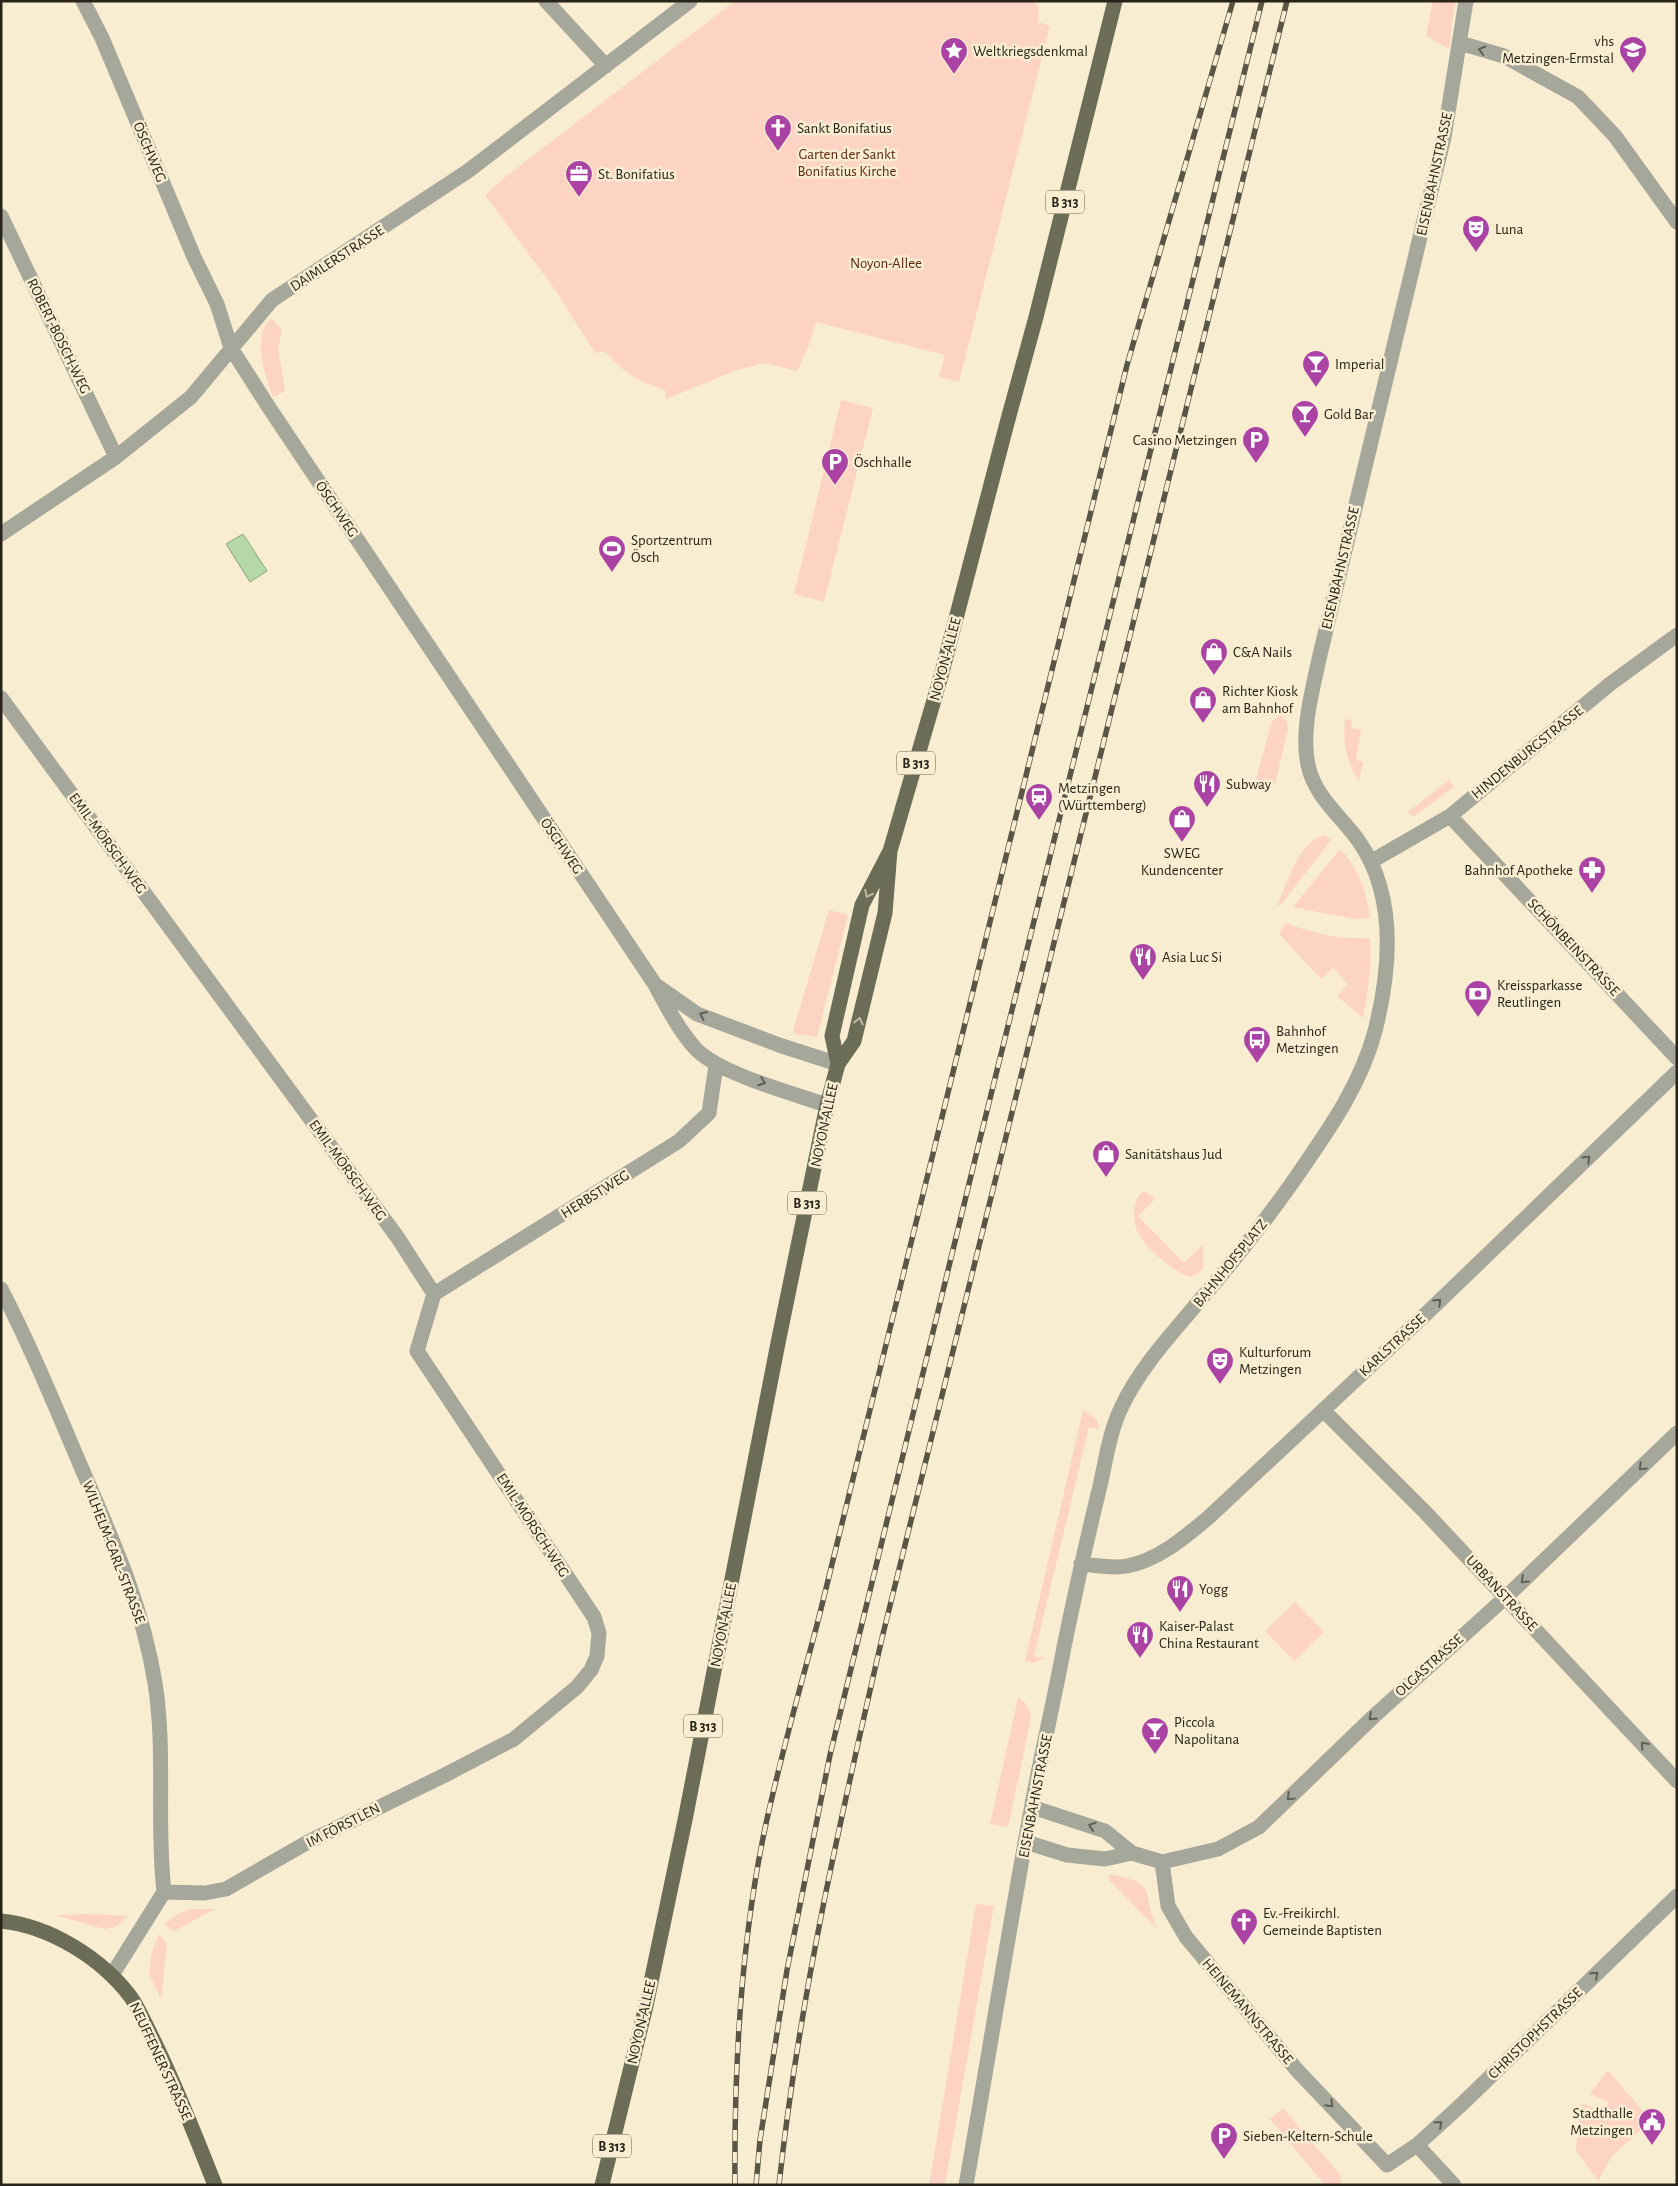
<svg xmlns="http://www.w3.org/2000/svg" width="1678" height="2186" viewBox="0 0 1678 2186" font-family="'Alegreya Sans',sans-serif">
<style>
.green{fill:#fdd3c3}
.water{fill:#b5d9a6;stroke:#8ba37c}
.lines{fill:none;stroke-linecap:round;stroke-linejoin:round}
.minor{stroke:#a6a79b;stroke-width:15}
.major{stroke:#6b6d57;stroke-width:15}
.rail-casing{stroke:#5a5546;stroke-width:5.5}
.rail{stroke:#f8edd0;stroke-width:4;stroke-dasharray:11;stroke-linecap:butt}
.oneway{stroke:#615f54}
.oneway2{stroke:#c0baa0}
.labels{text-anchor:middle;stroke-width:5;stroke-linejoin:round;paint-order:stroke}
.shield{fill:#f8edd0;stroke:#666051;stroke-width:1}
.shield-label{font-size:14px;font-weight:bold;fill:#28241a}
.poi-label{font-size:15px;fill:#28241a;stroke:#f8edd0;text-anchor:start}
.street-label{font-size:15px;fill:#28241a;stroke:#f8edd0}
.park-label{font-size:15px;fill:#5e2710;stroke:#f8edd0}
</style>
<rect width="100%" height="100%" fill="#f8edd0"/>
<path class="green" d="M 735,1 L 1034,1 L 1039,9 L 1038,22 L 1050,26 L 959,382 L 939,377 L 945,355 L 816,322 L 810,343 L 797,371 L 764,363 L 737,370 L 666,399 L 665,390 C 635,380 626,374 604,351 L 595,353 L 556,291 L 485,195 L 505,177 Z
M 1433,1 L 1455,1 L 1449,49 L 1426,36 Z
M 271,318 L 282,330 L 278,349 L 285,391 L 273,397 C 265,374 251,338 271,318 Z
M 841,400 L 873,408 L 824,602 L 794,594 Z
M 1281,715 L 1287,721 L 1288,729 L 1275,784 L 1256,779 L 1272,721 Z
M 1345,719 L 1352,720 L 1351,728 L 1361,730 L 1356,760 L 1363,762 L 1359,781 C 1346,761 1343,743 1345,719 Z
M 1449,780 L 1454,787 L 1413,817 L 1408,812 Z
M 1324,835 L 1331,840 L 1280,906 L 1278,905 C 1286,883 1299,842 1324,835 Z
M 1340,849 C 1358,867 1367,893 1370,918 L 1354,919 L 1293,907 Z
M 829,910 L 848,915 L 817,1037 L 795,1034 L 793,1031 Z
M 1285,923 C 1316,933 1337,940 1370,938 C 1372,966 1368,991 1363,1018 L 1337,996 L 1348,984 L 1333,968 L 1321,979 L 1279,934 Z
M 1145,1191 L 1155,1199 L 1138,1216 L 1184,1263 L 1203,1245 L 1203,1268 L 1197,1274 L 1190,1277 C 1177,1274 1146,1248 1140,1236 C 1134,1227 1133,1216 1135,1205 C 1136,1199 1139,1193 1145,1191 Z
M 1083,1410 L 1097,1420 L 1100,1429 L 1089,1427 L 1034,1656 L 1044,1658 L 1034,1663 L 1025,1661 Z
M 1295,1602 L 1324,1632 L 1294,1661 L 1265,1631 Z
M 1018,1698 C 1027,1702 1029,1708 1031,1718 L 1008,1827 L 990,1824 Z
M 1109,1874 C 1159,1883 1141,1891 1157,1929 L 1110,1881 Z
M 976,1904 L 994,1906 L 945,2185 L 929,2185 Z
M 192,1909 L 215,1909 L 174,1931 L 164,1924 L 181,1912 Z
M 87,1914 L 128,1916 L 115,1927 L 104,1929 L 55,1915 Z
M 159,1934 L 167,1944 L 161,1999 L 149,1974 L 152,1952 Z
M 1608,2070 L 1651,2121 L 1612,2156 L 1598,2181 L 1576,2151 L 1581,2103 L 1603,2112 L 1609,2102 L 1590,2094 Z
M 1283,2108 L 1341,2176 L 1340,2185 L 1325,2185 L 1270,2119 Z"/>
<path class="water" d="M 243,534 L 267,571 L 250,582 L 226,544 Z"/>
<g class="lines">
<path class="minor" d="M 83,1 L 102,38 L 194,257 L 217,304 L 231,348 L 268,406 L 654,983 C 666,1005 678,1029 695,1048 C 717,1073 794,1094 827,1105
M 546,1 L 606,66
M 1460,43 L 1504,56 L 1578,97 L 1615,136 L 1677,222
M 1,216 L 116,457
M 1,534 L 116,457 L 191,397 L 272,300 L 468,171 L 690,1
M 1,698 L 398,1238 L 434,1294 L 417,1351 L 594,1617 L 599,1633 L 597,1656 L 591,1670 L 577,1687 L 514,1739 L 445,1775 L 308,1842 L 226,1889 L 205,1893 L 164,1892
M 1450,816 L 1677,1058
M 1372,861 L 1450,816 L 1610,684 L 1677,635
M 657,986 L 697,1014 L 782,1046 L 838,1064
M 1,1289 C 31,1347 56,1408 82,1469 C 113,1541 142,1604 155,1683 C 166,1752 156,1822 164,1892
M 434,1294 L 679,1141 L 709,1113 L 716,1065
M 1323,1410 L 1426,1513 L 1677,1781
M 1081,1564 C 1095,1565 1113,1569 1127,1566 C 1159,1560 1185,1537 1209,1517 L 1428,1312 L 1677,1072
M 1032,1807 L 1105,1831 L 1132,1853 L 1162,1862 L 1168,1906 L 1186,1937 L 1296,2069 L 1387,2165 L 1417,2145 L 1462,2104 L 1677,1896
M 1026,1842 L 1067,1855 L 1105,1859 L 1132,1853
M 1162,1862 L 1218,1849 L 1259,1827 L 1373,1717 L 1506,1597 L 1677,1433
M 112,1975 L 164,1892
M 1417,2145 L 1454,2185
M 966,2185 C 988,2060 1008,1934 1031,1810 C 1041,1755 1054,1701 1064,1647 C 1075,1593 1087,1539 1100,1486 C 1106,1459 1110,1430 1122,1406 C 1141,1366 1172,1334 1200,1300 C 1233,1262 1263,1224 1292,1183 C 1325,1135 1360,1088 1375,1031 C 1391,968 1397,895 1358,840 C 1339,814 1315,797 1308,765 C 1301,731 1312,692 1319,659 L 1444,137 L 1466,1"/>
<path class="major" d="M 838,1064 L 832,1036 L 862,905 L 890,851 L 941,676 L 1007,423 L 1036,317 L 1115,1
M 1,1921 C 50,1926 101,1958 130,1996 C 139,2008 145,2024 152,2037 C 176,2085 195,2135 215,2185
M 602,2185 L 646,2006 L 685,1820 L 778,1343 L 827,1105 L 838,1064 L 854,1041 L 885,913 L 890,851"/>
<defs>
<path id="rail" d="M 735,2185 C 734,2069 740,1952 763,1838 C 778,1764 800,1690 819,1617 L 1127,365 L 1233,1
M 756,2185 L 760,2140 L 787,1970 L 830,1755 L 979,1143 L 1262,1
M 779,2185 C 799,1999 841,1816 883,1634 L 1287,1"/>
</defs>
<use href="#rail" class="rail-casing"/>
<use href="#rail" class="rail"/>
</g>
<defs><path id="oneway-chevron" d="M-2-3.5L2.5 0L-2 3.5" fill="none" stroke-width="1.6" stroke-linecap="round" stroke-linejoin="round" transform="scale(1.25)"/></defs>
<g class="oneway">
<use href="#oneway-chevron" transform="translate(1482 50) rotate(-164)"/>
<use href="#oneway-chevron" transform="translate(703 1015) rotate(-156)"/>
<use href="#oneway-chevron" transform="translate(762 1082) rotate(20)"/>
<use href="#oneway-chevron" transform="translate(1587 1159) rotate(-44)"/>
<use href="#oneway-chevron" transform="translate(1438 1302) rotate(-44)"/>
<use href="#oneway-chevron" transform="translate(1642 1467) rotate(136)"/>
<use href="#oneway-chevron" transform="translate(1524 1580) rotate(137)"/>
<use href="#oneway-chevron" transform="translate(1372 1717) rotate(137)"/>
<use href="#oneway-chevron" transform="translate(1644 1745) rotate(-132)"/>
<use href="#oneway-chevron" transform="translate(1290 1797) rotate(136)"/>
<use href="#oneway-chevron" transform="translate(1092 1826) rotate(-162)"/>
<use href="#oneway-chevron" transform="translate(1595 1975) rotate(-43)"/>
<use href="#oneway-chevron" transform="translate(1330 2104) rotate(46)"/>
<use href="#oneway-chevron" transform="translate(1439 2124) rotate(-42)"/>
</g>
<g class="oneway2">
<use href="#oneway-chevron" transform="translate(868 894) rotate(117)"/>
<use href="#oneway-chevron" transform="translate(859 1021) rotate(-76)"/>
</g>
<defs>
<symbol id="university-pin" viewBox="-11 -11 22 30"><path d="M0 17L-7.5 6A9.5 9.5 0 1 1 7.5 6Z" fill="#ab43a5" stroke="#f8edd0"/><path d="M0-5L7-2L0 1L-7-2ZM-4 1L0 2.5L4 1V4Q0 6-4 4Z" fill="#fff"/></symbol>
<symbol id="sight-pin" viewBox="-11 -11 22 30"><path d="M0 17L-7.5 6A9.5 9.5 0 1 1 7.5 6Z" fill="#ab43a5" stroke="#f8edd0"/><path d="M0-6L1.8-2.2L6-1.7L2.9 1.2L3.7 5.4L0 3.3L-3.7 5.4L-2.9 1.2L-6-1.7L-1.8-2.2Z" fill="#fff"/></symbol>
<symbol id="church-pin" viewBox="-11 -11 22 30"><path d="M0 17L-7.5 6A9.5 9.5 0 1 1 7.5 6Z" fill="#ab43a5" stroke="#f8edd0"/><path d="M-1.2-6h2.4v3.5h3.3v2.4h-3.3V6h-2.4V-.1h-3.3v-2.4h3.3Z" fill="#fff"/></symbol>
<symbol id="office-pin" viewBox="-11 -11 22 30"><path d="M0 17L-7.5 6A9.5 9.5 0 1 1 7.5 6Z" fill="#ab43a5" stroke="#f8edd0"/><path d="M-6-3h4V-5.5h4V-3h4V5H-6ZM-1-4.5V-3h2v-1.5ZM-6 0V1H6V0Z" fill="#fff"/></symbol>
<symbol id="theatre-pin" viewBox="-11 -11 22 30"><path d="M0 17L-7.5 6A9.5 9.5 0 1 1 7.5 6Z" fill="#ab43a5" stroke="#f8edd0"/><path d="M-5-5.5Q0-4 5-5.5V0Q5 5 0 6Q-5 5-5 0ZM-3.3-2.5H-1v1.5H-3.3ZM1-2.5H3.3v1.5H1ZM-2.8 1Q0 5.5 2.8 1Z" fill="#fff"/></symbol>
<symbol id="bar-pin" viewBox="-11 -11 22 30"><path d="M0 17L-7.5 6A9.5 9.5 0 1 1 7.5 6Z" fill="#ab43a5" stroke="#f8edd0"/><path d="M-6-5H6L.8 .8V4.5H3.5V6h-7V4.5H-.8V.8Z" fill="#fff"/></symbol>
<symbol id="parking-pin" viewBox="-11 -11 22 30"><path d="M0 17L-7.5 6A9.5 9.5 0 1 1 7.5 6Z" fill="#ab43a5" stroke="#f8edd0"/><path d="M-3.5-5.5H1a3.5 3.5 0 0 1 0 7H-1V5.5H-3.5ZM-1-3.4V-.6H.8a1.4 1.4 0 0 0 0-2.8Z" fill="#fff"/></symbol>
<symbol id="stadium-pin" viewBox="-11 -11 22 30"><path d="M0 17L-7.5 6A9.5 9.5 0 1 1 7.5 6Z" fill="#ab43a5" stroke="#f8edd0"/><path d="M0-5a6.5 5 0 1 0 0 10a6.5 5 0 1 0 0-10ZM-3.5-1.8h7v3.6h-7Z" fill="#fff"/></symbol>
<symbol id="shop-pin" viewBox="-11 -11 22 30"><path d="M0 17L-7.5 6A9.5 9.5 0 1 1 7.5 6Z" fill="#ab43a5" stroke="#f8edd0"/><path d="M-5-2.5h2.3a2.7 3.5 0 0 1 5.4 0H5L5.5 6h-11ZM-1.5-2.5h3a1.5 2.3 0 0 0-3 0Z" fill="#fff"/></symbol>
<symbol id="restaurant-pin" viewBox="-11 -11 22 30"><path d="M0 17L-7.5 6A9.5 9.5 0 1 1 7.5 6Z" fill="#ab43a5" stroke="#f8edd0"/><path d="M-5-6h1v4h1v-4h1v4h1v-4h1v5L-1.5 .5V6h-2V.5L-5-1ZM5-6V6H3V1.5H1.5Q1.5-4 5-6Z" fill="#fff"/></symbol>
<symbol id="station-pin" viewBox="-11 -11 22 30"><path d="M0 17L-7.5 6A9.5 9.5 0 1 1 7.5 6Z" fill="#ab43a5" stroke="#f8edd0"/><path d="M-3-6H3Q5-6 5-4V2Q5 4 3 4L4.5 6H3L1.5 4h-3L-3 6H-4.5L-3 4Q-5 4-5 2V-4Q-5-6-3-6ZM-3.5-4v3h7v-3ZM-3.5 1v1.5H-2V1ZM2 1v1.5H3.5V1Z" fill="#fff"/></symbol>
<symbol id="pharmacy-pin" viewBox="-11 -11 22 30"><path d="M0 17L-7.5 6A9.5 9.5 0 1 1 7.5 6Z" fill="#ab43a5" stroke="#f8edd0"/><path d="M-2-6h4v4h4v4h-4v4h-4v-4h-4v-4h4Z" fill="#fff"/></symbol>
<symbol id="bank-pin" viewBox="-11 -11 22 30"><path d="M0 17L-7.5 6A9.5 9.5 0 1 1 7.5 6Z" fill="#ab43a5" stroke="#f8edd0"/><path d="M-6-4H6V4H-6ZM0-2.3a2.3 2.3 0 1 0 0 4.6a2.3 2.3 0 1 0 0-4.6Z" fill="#fff"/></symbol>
<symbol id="bus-pin" viewBox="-11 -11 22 30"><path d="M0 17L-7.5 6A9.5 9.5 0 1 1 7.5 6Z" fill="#ab43a5" stroke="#f8edd0"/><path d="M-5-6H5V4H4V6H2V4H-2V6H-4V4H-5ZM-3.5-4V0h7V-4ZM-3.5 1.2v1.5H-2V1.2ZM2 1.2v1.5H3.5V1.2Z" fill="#fff"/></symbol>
<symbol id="civic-pin" viewBox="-11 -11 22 30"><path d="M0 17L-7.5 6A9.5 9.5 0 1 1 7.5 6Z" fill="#ab43a5" stroke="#f8edd0"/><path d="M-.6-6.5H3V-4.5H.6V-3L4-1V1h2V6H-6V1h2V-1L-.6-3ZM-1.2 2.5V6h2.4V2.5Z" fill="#fff"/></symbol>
</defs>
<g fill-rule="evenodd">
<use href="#university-pin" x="1617" y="34" width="32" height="43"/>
<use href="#sight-pin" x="938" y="35" width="32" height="43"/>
<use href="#church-pin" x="762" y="112" width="32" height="43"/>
<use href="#office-pin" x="563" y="158" width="32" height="43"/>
<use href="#theatre-pin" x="1460" y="213" width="32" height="43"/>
<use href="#bar-pin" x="1300" y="348" width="32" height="43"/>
<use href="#bar-pin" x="1289" y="398" width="32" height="43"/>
<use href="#parking-pin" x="1240" y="424" width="32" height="43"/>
<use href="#parking-pin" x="819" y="446" width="32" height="43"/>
<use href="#stadium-pin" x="596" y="533" width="32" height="43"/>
<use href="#shop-pin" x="1198" y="636" width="32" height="43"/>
<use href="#shop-pin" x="1187" y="684" width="32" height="43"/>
<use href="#restaurant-pin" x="1191" y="768" width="32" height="43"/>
<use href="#station-pin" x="1023" y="781" width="32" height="43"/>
<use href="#shop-pin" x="1166" y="803" width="32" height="43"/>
<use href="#pharmacy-pin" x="1576" y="854" width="32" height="43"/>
<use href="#restaurant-pin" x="1127" y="941" width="32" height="43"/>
<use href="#bank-pin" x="1462" y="978" width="32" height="43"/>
<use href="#bus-pin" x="1241" y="1024" width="32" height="43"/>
<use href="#shop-pin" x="1090" y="1138" width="32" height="43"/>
<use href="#theatre-pin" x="1204" y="1345" width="32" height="43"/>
<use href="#restaurant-pin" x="1164" y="1573" width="32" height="43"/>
<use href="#restaurant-pin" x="1124" y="1619" width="32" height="43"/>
<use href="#bar-pin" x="1139" y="1715" width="32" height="43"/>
<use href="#church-pin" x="1228" y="1906" width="32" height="43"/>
<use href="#civic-pin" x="1636" y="2106" width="32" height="43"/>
<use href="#parking-pin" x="1208" y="2120" width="32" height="43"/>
</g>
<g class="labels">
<g class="shield">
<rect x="1046" y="190.5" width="38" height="23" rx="4"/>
<rect x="897" y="751.5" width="38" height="23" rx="4"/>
<rect x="788" y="1191.5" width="38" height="23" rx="4"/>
<rect x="684" y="1714.5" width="38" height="23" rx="4"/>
<rect x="593" y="2134.5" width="38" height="23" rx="4"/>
</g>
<g class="shield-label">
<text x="1065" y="207">B 313</text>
<text x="916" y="768">B 313</text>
<text x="807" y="1208">B 313</text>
<text x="703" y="1731">B 313</text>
<text x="612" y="2151">B 313</text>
</g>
<g class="poi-label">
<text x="1614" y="46" text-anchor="end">vhs<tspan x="1614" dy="17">Metzingen-Ermstal</tspan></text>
<text x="973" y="56">Weltkriegsdenkmal</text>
<text x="797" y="133">Sankt Bonifatius</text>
<text x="598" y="179">St. Bonifatius</text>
<text x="1495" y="234">Luna</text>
<text x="1335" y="369">Imperial</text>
<text x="1324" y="419">Gold Bar</text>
<text x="1237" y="445" text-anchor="end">Casino Metzingen</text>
<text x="854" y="467">Öschhalle</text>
<text x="631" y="545">Sportzentrum<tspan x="631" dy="17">Ösch</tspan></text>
<text x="1233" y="657">C&amp;A Nails</text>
<text x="1222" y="696">Richter Kiosk<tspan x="1222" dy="17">am Bahnhof</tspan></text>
<text x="1226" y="789">Subway</text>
<text x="1058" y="793">Metzingen<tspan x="1058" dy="17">(Württemberg)</tspan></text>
<text x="1182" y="858" text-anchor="middle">SWEG<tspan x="1182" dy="17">Kundencenter</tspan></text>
<text x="1573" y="875" text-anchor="end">Bahnhof Apotheke</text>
<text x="1162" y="962">Asia Luc Si</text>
<text x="1497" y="990">Kreissparkasse<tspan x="1497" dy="17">Reutlingen</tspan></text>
<text x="1276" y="1036">Bahnhof<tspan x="1276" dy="17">Metzingen</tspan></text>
<text x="1125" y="1159">Sanitätshaus Jud</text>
<text x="1239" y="1357">Kulturforum<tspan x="1239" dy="17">Metzingen</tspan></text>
<text x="1199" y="1594">Yogg</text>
<text x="1159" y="1631">Kaiser-Palast<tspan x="1159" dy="17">China Restaurant</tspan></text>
<text x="1174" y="1727">Piccola<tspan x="1174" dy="17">Napolitana</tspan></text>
<text x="1263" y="1918">Ev.-Freikirchl.<tspan x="1263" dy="17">Gemeinde Baptisten</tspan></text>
<text x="1633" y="2118" text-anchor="end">Stadthalle<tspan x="1633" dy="17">Metzingen</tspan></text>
<text x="1243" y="2141">Sieben-Keltern-Schule</text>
</g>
<g class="street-label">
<text transform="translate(150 152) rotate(67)" y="5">ÖSCHWEG</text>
<text transform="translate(1434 174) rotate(-78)" y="5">EISENBAHNSTRASSE</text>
<text transform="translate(337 258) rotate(-33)" y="5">DAIMLERSTRASSE</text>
<text transform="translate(59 336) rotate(64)" y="5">ROBERT-BOSCH-WEG</text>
<text transform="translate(337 509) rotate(56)" y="5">ÖSCHWEG</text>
<text transform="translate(1340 568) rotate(-77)" y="5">EISENBAHNSTRASSE</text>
<text transform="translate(945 659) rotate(-75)" y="5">NOYON-ALLEE</text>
<text transform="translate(1527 752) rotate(-39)" y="5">HINDENBURGSTRASSE</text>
<text transform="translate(108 843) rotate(54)" y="5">EMIL-MÖRSCH-WEG</text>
<text transform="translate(562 846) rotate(56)" y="5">ÖSCHWEG</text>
<text transform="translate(1574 947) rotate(47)" y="5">SCHÖNBEINSTRASSE</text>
<text transform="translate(824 1125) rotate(-78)" y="5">NOYON-ALLEE</text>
<text transform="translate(348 1170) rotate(54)" y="5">EMIL-MÖRSCH-WEG</text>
<text transform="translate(595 1194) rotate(-32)" y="5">HERBSTWEG</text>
<text transform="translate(1230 1263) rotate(-51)" y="5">BAHNHOFSPLATZ</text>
<text transform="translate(1392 1345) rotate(-43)" y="5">KARLSTRASSE</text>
<text transform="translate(533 1525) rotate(57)" y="5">EMIL-MÖRSCH-WEG</text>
<text transform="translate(114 1552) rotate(69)" y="5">WILHELM-CARL-STRASSE</text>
<text transform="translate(1502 1593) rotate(47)" y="5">URBANSTRASSE</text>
<text transform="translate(723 1625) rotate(-79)" y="5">NOYON-ALLEE</text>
<text transform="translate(1429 1665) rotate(-42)" y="5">OLGASTRASSE</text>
<text transform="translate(1035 1796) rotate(-79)" y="5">EISENBAHNSTRASSE</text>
<text transform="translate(343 1825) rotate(-27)" y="5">IM FÖRSTLEN</text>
<text transform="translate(1248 2011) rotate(50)" y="5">HEINEMANNSTRASSE</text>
<text transform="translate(641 2022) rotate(-77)" y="5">NOYON-ALLEE</text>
<text transform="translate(1535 2033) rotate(-44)" y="5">CHRISTOPHSTRASSE</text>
<text transform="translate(161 2061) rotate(65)" y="5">NEUFFENER STRASSE</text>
</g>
<g class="park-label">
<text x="847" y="159">Garten der Sankt<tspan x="847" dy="17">Bonifatius Kirche</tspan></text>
<text x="886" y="268">Noyon-Allee</text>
</g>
</g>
<rect width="1678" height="2186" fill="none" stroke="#28241a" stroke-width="5"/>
</svg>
